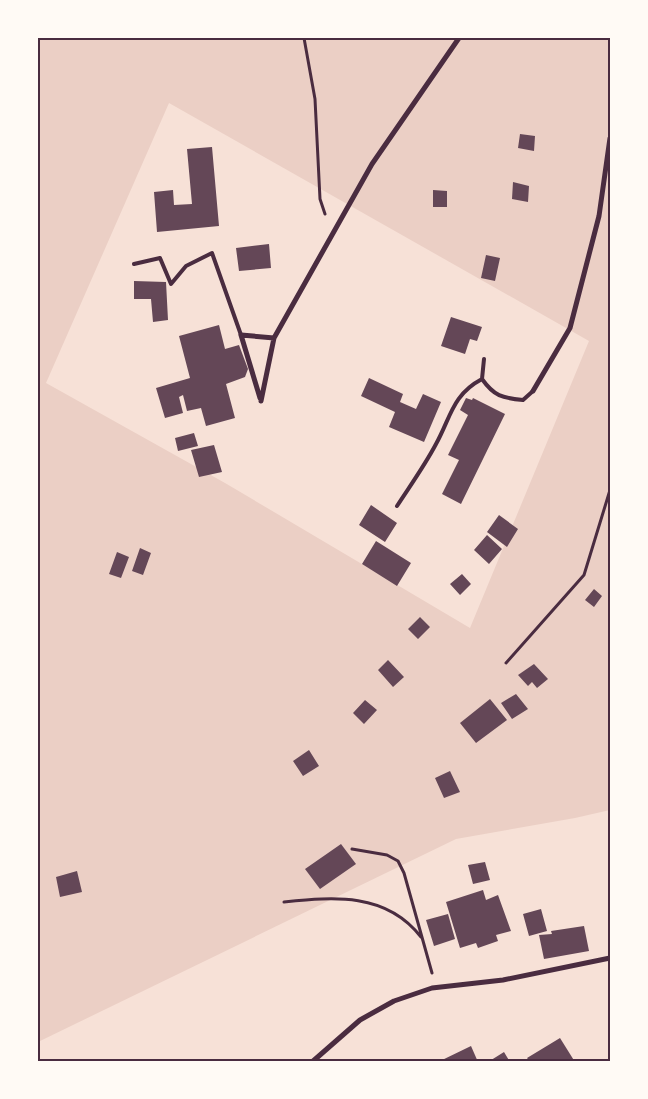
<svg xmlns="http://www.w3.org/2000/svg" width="648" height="1099" viewBox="0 0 648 1099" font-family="Signika,sans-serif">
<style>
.green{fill:#ebcfc5;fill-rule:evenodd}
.building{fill:#644757}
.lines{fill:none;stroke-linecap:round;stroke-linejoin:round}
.path{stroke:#4a2c40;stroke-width:3}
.service{stroke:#4a2c40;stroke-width:4}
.minor{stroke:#4a2c40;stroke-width:5}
.neatline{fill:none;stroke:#4a2c40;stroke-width:2}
</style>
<rect width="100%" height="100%" fill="#f7e1d7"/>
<path class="green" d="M 38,38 L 610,38 L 610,810 L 575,818 L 456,839 L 38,1042 ZM 169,103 L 589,341 L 470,628 L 225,483 L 46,383 Z"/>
<path class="building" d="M 520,134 L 535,136 L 534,151 L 518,148 Z
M 212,147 L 219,226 L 157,232 L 154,192 L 173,190 L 174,205 L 192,204 L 187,149 Z
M 513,182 L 529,186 L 528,202 L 512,199 Z
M 433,190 L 447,191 L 447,207 L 433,207 Z
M 269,244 L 271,268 L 239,271 L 236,248 Z
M 486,255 L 500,258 L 495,281 L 481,278 Z
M 134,281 L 166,282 L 168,320 L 153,322 L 151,299 L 134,299 Z
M 451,317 L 482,327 L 477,341 L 470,339 L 465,354 L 441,346 Z
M 219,325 L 225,349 L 239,345 L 248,369 L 245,377 L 226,384 L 235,418 L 206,426 L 201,408 L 187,411 L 183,395 L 179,397 L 183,413 L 165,418 L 156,388 L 190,378 L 179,336 Z
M 369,378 L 403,394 L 400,402 L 416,409 L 423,394 L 441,402 L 424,442 L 389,427 L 395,412 L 361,396 Z
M 466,398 L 472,400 L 473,398 L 505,414 L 461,504 L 442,494 L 459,460 L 448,455 L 468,415 L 460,410 Z
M 194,433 L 198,446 L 178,451 L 175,438 Z
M 214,445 L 222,472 L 199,477 L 191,450 Z
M 371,505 L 397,523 L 385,542 L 359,525 Z
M 499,515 L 518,529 L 507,547 L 487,532 Z
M 487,535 L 502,549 L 489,564 L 474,550 Z
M 376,541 L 411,563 L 397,586 L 362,564 Z
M 140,548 L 151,553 L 143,575 L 132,571 Z
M 117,552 L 129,557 L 121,578 L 109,574 Z
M 462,574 L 471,584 L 460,595 L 450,584 Z
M 594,589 L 602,596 L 594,607 L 585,600 Z
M 420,617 L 430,627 L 418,639 L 408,629 Z
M 388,660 L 404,677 L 393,687 L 378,670 Z
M 534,664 L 548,679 L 537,688 L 532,682 L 528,686 L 518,675 Z
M 516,694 L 528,709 L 512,719 L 501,703 Z
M 490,699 L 507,720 L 476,743 L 460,723 Z
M 365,700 L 377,710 L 364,724 L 353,713 Z
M 309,750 L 319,766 L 303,776 L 293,761 Z
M 450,771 L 460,792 L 444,798 L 435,778 Z
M 341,844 L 356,864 L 320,889 L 305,869 Z
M 485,862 L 490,880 L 473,884 L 468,865 Z
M 77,871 L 82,892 L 60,897 L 56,877 Z
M 483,890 L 486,900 L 498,895 L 511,931 L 496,935 L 498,941 L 478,948 L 476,943 L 460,948 L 446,902 Z
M 541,909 L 547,931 L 529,936 L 523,914 Z
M 448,914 L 455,939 L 434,946 L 426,920 Z
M 584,926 L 589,951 L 544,959 L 539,935 L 552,934 L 551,931 Z
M 560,1038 L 575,1062 L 530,1062 L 527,1058 Z
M 471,1046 L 478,1062 L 438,1062 Z
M 504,1052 L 510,1062 L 488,1062 Z"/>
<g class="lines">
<path class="path" d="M 304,38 L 315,99 L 320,199 L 325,214
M 506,663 L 584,575 L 610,490
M 352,849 L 387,855 L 398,861 L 404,873 L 432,973
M 284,902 C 334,897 386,892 421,937"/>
<path class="service" d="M 134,264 L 160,258 L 171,284 L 186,266 L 212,253 L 241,335
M 484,359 L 482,379 C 494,396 502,398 523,400 L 533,391
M 397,506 C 410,486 425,465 436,444 C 451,417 452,395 482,379"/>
<path class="minor" d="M 533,391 L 570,328 L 599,216 L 610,138
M 260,398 L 241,335 L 274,338
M 261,401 L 274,338 L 372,164 L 459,38
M 312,1062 L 360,1020 L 394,1001 L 432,988 L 503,980 L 610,958"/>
</g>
<rect width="648" height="1099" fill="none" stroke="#fffaf5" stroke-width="78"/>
<rect x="39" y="39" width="570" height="1021" class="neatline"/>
</svg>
